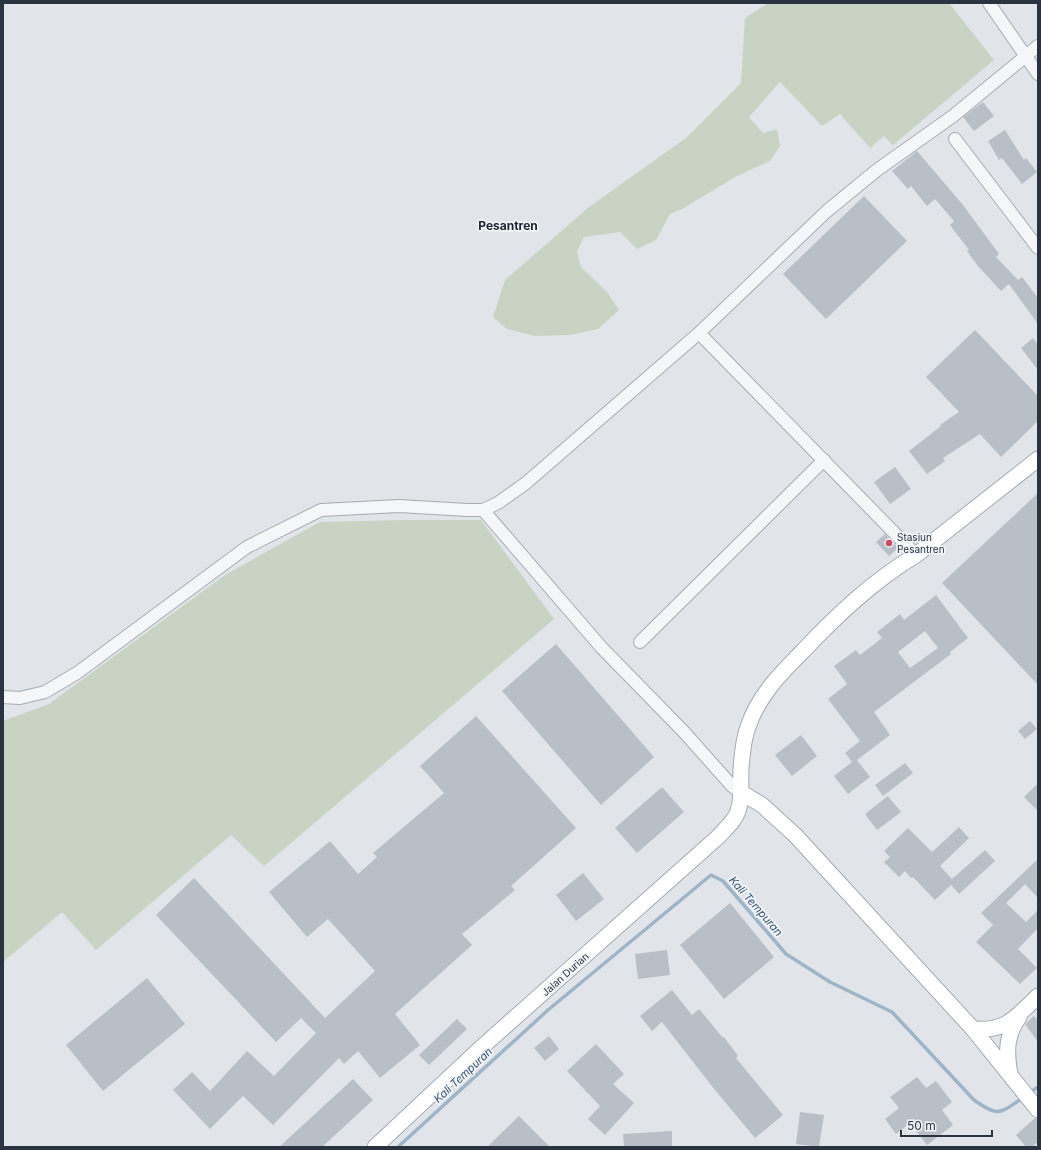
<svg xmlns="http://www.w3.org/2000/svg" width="1041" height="1150" viewBox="0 0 1041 1150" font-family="Inter,sans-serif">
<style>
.green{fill:#c8d3c3}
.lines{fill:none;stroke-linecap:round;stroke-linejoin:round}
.stream{stroke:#9eb5c8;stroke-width:3.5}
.building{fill:#b9bfc6;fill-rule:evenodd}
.minor-casing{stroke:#a6acb3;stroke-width:14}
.major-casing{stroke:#a1aab5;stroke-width:17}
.minor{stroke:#f4f6f8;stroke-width:12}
.major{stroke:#fff;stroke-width:15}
.poi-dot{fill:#c94c67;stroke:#f1f4f7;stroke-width:1.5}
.labels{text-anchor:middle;stroke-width:3.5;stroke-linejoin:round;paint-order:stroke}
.poi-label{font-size:10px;fill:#2a3441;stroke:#f1f4f7;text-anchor:start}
.street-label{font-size:10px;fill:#2a3441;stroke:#f1f4f7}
.water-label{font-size:11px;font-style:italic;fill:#365573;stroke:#f1f4f7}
.quarter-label{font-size:12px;font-weight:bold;fill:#1c2531;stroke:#f1f4f7}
</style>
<rect width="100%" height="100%" fill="#e1e5e9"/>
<path class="green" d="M 768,3 L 949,3 L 994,60 L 893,145 L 884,136 L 870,148 L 840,114 L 822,126 L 780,82 L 749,117 L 763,133 L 777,129 L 780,146 L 770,161 L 735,177 L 682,209 L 670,214 L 656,240 L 637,249 L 620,232 L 584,237 L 577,251 L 581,267 L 607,292 L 619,310 L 598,329 L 569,335 L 535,336 L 507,329 L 493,317 L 505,280 L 589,207 L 686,138 L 741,83 L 745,18 Z
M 402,520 L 481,520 L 554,619 L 264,866 L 231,835 L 96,950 L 62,912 L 3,962 L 3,721 L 49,704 L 225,575 L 320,522 Z"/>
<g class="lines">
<path class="stream" d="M 1029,1093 L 1038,1087
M 398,1147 L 548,1010 L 711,875 L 723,881 L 786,954 L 830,982 L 892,1012 L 974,1100 C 999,1118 1000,1113 1024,1097"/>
</g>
<path class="building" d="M 983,102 L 994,116 L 974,131 L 963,117 Z
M 1005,130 L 1024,160 L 1026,158 L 1037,172 L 1022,184 L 1002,158 L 999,160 L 988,141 Z
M 917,151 L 963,205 L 999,254 L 996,257 L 1018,280 L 1022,277 L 1038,298 L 1038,324 L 1009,284 L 1001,291 L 978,266 L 967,251 L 969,250 L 950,225 L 954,221 L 935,199 L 927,206 L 911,186 L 908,189 L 892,171 Z
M 864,196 L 907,241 L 826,319 L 783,274 Z
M 975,330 L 1038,396 L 1038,421 L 1001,457 L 980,434 L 943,458 L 945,461 L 927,474 L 909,451 L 941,426 L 940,425 L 959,412 L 926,377 Z
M 1033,338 L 1038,345 L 1038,370 L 1021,348 Z
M 895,467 L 911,489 L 890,504 L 874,482 Z
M 1038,493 L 1038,685 L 942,583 Z
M 885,534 L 898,548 L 889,556 L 876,542 Z
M 936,595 L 968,638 L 950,652 L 951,654 L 874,712 L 890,735 L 857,760 L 870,777 L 848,794 L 834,776 L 852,762 L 845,753 L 860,741 L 828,699 L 847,684 L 834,666 L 856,650 L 860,655 L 882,638 L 877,632 L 900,614 L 904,620 ZM 925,631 L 938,648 L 910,668 L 898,652 Z
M 556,644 L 654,757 L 601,805 L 502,691 Z
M 476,716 L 576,828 L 511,886 L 515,890 L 462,934 L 472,945 L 395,1014 L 420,1045 L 380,1078 L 358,1051 L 344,1064 L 339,1058 L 273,1125 L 243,1096 L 210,1129 L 173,1090 L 192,1072 L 210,1091 L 247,1051 L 274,1076 L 316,1033 L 301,1018 L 276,1042 L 156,915 L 194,878 L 325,1018 L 375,971 L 328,919 L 307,937 L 269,892 L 330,841 L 358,874 L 377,857 L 373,853 L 444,793 L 420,766 Z
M 1030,721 L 1037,729 L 1025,739 L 1018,731 Z
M 801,735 L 817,756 L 792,776 L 775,755 Z
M 905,763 L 913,773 L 883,796 L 875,785 Z
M 1038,783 L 1038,811 L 1024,797 Z
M 662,787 L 684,812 L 637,853 L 615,828 Z
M 888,796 L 901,812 L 877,830 L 865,814 Z
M 959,827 L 969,838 L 940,866 L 952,879 L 985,850 L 995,861 L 959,894 L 951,885 L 935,900 L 913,877 L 911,878 L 905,871 L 899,877 L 884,862 L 890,857 L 884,851 L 908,828 L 932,852 Z
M 1038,859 L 1038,898 L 1025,884 L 1006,903 L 1026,922 L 1038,910 L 1038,928 L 1018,949 L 1037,968 L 1020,984 L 976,942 L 993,925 L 981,913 Z
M 583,873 L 604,899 L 576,921 L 556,895 Z
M 730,903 L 774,957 L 724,999 L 680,945 Z
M 667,950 L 670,975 L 638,979 L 635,954 Z
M 147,978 L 185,1024 L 103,1091 L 66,1045 Z
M 672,990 L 692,1015 L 699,1009 L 723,1038 L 724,1037 L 738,1056 L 736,1058 L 783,1115 L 755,1138 L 715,1090 L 662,1022 L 652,1031 L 640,1016 Z
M 1034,1016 L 1038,1021 L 1038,1042 L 1025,1024 Z
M 457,1019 L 467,1029 L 429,1065 L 419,1055 Z
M 549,1036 L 559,1049 L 545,1061 L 534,1048 Z
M 596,1044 L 624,1074 L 613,1084 L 634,1103 L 605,1135 L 588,1119 L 600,1106 L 567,1071 Z
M 917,1077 L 926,1088 L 936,1081 L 952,1102 L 942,1110 L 953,1125 L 927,1145 L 910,1123 L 896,1134 L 885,1119 L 899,1108 L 890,1097 Z
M 353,1079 L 373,1100 L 322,1147 L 279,1147 Z
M 800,1112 L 824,1115 L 819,1147 L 796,1144 Z
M 519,1116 L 550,1147 L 487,1147 Z
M 1035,1118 L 1038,1119 L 1038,1142 L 1032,1147 L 1026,1147 L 1016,1135 Z
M 672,1131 L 672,1147 L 624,1147 L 623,1134 Z"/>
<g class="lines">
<defs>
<path id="minor" d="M 989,3 L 1038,74
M 955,139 L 1038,248
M 699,333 L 916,555
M 483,510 L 601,647 L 684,732 L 732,786 L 742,793
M 640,642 L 824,460
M 3,697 L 20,698 L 45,692 L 77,673 L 247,547 L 321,510 L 399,506 L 467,510 L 483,510 L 498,503 L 526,483 L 699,333 L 827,211 L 877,170 L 953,116 L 1038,46"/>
<path id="major" d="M 742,793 L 762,805 L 795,835 L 973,1029 L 1038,1110
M 973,1029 C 1006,1032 1015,1018 1038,996
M 1010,1074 C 1006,1052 1006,1035 1019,1017
M 375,1147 L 483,1046 L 718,837 C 725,829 735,821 738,811 C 743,797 740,783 741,769 C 742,755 743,740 748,727 C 758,696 781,673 803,651 C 837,615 873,581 916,555 L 1038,459"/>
</defs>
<use href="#minor" class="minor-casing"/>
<use href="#major" class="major-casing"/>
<use href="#minor" class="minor"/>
<use href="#major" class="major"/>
</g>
<circle class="poi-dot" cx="889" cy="543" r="4"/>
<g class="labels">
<g class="poi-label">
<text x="897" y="541">Stasiun<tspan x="897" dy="12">Pesantren</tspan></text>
</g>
<g class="street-label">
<text transform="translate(565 974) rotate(-42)" y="4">Jalan Durian</text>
</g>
<g class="water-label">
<text transform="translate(756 906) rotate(49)" y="4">Kali Tempuran</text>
<text transform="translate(463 1075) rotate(-43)" y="4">Kali Tempuran</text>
</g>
<g class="quarter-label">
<text x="508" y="230">Pesantren</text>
</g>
</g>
<rect width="1041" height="1150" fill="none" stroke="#2a3441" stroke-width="8"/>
<path d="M901 1130v6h91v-6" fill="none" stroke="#2a3441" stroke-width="2"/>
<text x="907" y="1130" font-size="12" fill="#2a3441" stroke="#f1f4f7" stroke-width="3" paint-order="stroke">50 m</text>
</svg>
